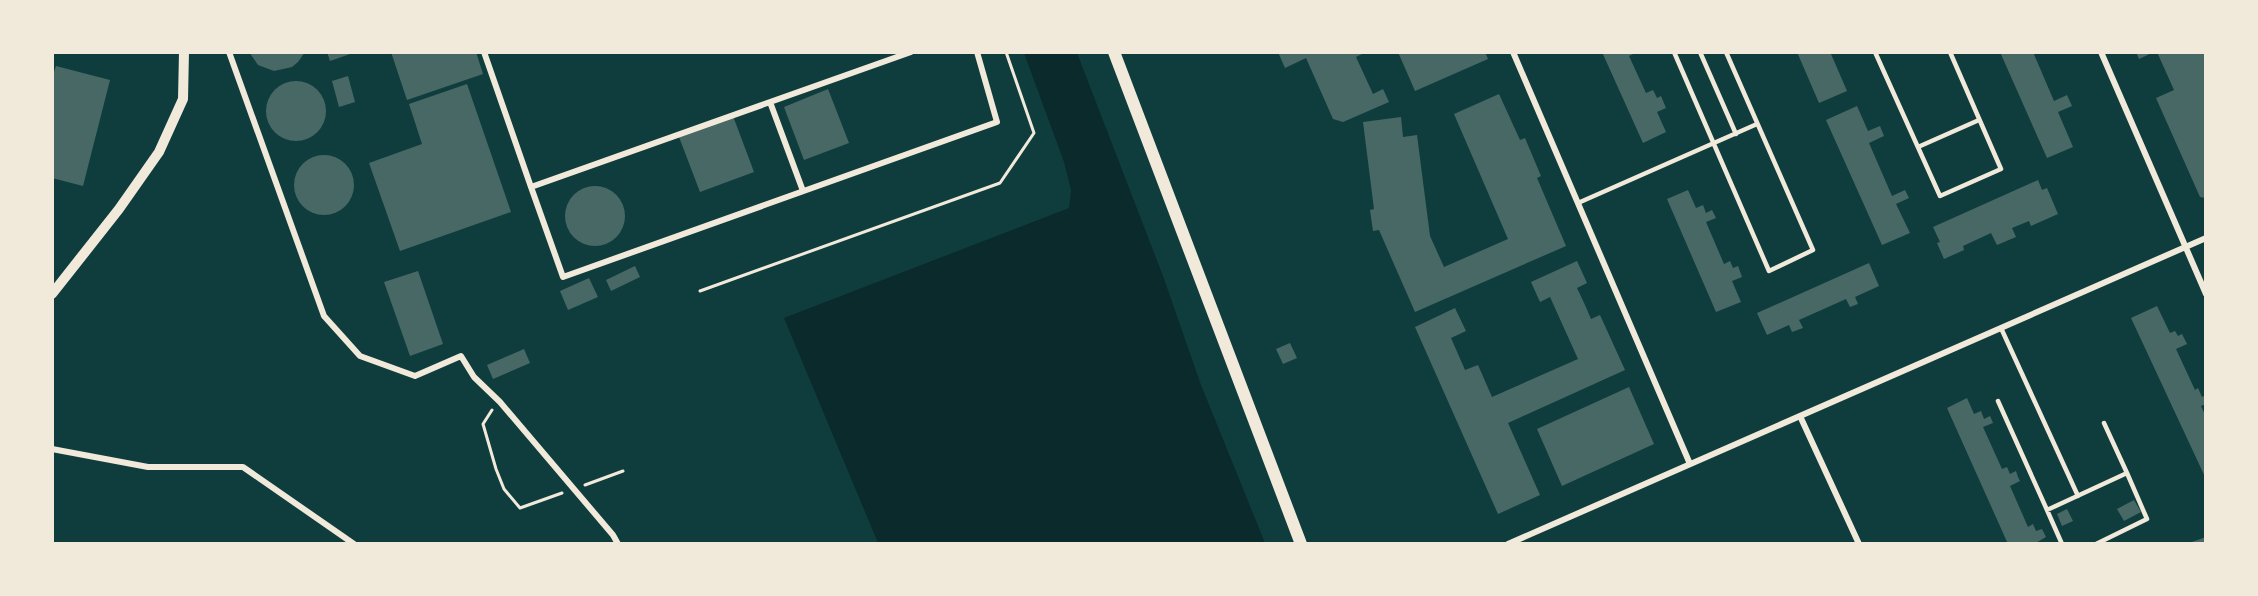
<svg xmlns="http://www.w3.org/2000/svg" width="2258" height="596" viewBox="0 0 2258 596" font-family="Ubuntu,sans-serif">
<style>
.water{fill:#0a2a2b}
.building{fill:#486865}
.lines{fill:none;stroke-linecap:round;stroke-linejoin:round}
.path{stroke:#f1e9da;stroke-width:3}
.service{stroke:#f1e9da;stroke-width:4.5}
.minor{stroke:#f1e9da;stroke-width:6}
.tertiary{stroke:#f1e9da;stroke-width:10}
.secondary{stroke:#f1e9da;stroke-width:12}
</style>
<rect width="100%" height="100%" fill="#0f3d3e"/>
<path class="water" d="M 1024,53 L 1077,53 L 1163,276 L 1201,385 L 1265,543 L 878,543 L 784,318 L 1069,208 L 1071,190 L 1064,162 Z"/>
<path class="building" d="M 249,52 L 305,52 L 298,62 L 292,67 L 274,71 L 258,65 Z
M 327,52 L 353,52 L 353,53 L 330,61 Z
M 391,52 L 476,52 L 483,74 L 407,100 Z
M 1278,52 L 1366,52 L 1356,57 L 1373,94 L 1383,89 L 1389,102 L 1343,122 L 1333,119 L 1306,58 L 1285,68 Z
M 1398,52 L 1485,52 L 1488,59 L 1415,91 Z
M 1602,52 L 1637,52 L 1629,56 L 1646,93 L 1653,90 L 1657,98 L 1661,96 L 1666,108 L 1657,112 L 1666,132 L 1643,143 Z
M 1797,52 L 1835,52 L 1831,54 L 1847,91 L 1819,103 Z
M 2000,52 L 2033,52 L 2054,101 L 2067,95 L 2072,106 L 2058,112 L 2073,147 L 2047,158 Z
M 2136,52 L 2154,52 L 2139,59 Z
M 2157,52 L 2206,52 L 2206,198 L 2200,197 L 2156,98 L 2174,90 Z
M 56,66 L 110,80 L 83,186 L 52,178 L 52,78 Z
M 348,76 L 355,102 L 339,107 L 332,81 Z
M266 111a30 30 0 1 1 60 0a30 30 0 1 1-60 0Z
M 467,84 L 511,212 L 400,251 L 369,163 L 422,144 L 409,104 Z
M 828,89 L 849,143 L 804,160 L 784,107 Z
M 1499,94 L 1520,140 L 1525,138 L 1541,176 L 1537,178 L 1566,246 L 1415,312 L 1379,230 L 1373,231 L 1370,210 L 1374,209 L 1363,122 L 1401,117 L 1403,137 L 1417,135 L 1430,236 L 1444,267 L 1508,239 L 1454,114 Z
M 1857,106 L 1868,131 L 1880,126 L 1884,136 L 1869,143 L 1892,196 L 1905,190 L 1909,198 L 1896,204 L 1910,233 L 1882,245 L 1826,120 Z
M 733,116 L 754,172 L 700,192 L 679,137 Z
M294 185a30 30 0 1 1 60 0a30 30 0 1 1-60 0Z
M 2038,180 L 2042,190 L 2047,188 L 2058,214 L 2031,226 L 2029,221 L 2012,228 L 2016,237 L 1997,245 L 1991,233 L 1963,246 L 1964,250 L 1944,259 L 1937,243 L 1940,242 L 1933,227 Z
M565 216a30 30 0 1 1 60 0a30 30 0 1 1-60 0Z
M 1688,190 L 1696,208 L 1703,205 L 1706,213 L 1712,210 L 1716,218 L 1706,222 L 1724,264 L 1730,261 L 1733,268 L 1738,266 L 1742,277 L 1732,281 L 1741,302 L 1716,312 L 1667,199 Z
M 1577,261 L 1587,283 L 1577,288 L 1585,305 L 1591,319 L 1600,315 L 1625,370 L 1508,423 L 1540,495 L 1498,514 L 1415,327 L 1455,308 L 1466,331 L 1451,338 L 1465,370 L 1478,365 L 1492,397 L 1578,359 L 1550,297 L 1540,302 L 1531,282 Z
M 1869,263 L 1879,286 L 1855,297 L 1858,304 L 1850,307 L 1846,299 L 1799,320 L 1803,328 L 1792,332 L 1789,325 L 1767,335 L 1757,313 Z
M 635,266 L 640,277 L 611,291 L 606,280 Z
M 418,271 L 443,344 L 410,356 L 384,282 Z
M 589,278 L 598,297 L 568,310 L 560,291 Z
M 2157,306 L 2170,333 L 2175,331 L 2178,336 L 2182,334 L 2187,344 L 2176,349 L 2195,390 L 2198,388 L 2202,397 L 2206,395 L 2206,404 L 2201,406 L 2206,417 L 2206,479 L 2131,318 Z
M 1290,343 L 1297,358 L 1283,364 L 1276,349 Z
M 524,349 L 530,363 L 493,379 L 487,365 Z
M 1629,387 L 1654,444 L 1562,486 L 1537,429 Z
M 1967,398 L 1974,414 L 1981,411 L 1984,419 L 1990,416 L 1993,423 L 1983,427 L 2002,469 L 2007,467 L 2010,474 L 2016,471 L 2018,477 L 2020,481 L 2010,486 L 2028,527 L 2033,524 L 2036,531 L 2042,529 L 2046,537 L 2034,544 L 2008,544 L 1947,408 Z
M 2134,500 L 2141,512 L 2124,521 L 2117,509 Z
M 2067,509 L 2073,521 L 2062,526 L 2057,514 Z
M 2206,537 L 2206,544 L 2189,544 L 2189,543 Z"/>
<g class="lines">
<path class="path" d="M 700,291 L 1000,183 L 1034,133 L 1006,52
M 492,410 L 483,424 L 496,469 L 504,489 L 520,508 L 562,493
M 585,485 L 623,471"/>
<path class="service" d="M 1674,52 L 1769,271 L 1813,250 L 1726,52
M 1700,52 L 1736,134
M 1875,52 L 1940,196 L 2001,169 L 1950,52
M 1918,147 L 1979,120
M 1578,203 L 1757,124
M 2001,328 L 2078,496
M 1998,401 L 2047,510 L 2127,473 L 2104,423
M 2047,510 L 2062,544
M 2096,544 L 2147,519 L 2127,473"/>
<path class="minor" d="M 229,52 L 324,316 L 360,356 L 415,376 L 461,356 L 474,377 L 500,402 L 613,535 L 618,544
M 484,52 L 531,187 L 911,52
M 1513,52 L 1690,464
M 2101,52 L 2206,294
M 770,102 L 803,191
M 531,187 L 563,277 L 997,122 L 977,52
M 1800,416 L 1859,544
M 52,449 L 148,467 L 243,467 L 354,544
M 1508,544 L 2206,238"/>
<path class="tertiary" d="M 52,294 L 119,209 L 159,152 L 183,99 L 184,52"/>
<path class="secondary" d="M 1114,52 L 1301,544"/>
</g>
<rect width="2258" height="596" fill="none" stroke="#f1e9da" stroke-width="108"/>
</svg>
